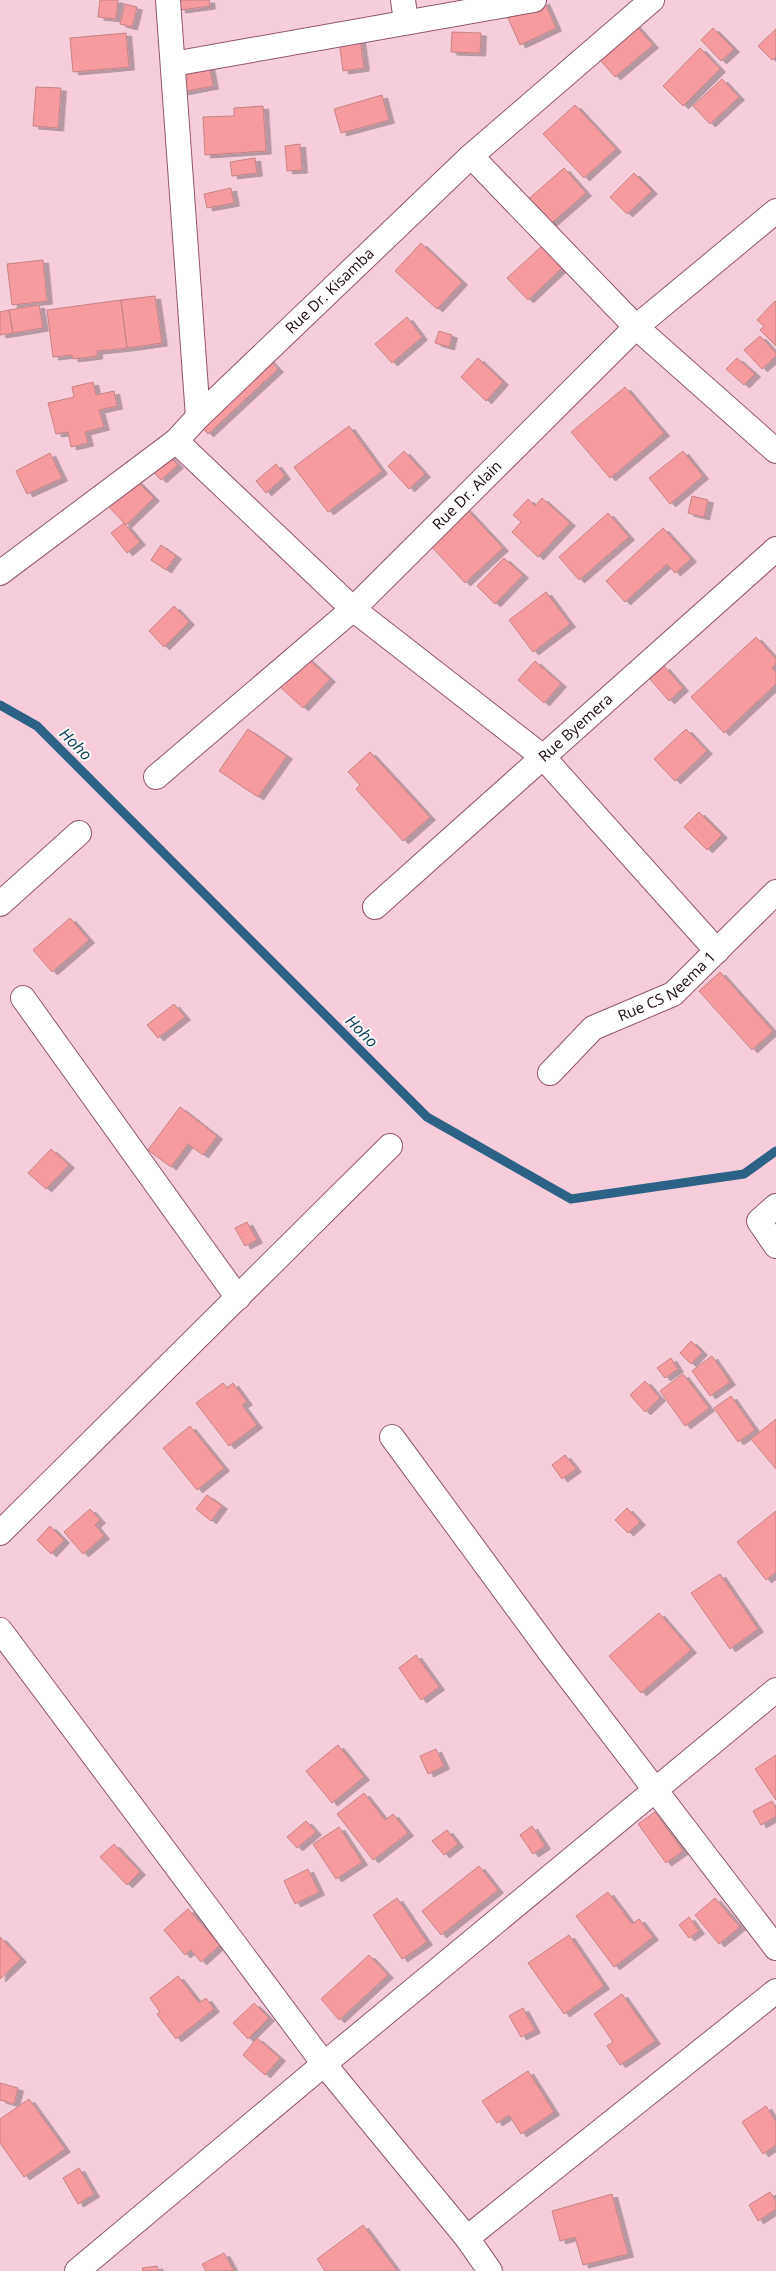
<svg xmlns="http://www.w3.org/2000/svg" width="776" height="2271" viewBox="0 0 776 2271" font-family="'Open Sans',sans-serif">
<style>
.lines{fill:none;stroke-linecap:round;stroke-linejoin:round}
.stream{stroke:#2b6286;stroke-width:9}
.building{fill:#f69ba0;stroke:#c78386;filter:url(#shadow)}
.street-casing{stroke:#92566d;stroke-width:26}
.street{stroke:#fff;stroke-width:24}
.labels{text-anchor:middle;stroke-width:4;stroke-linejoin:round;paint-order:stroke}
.street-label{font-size:15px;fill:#1c060f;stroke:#fbfbfb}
.water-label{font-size:16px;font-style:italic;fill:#093c55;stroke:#fbfbfb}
</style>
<defs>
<filter id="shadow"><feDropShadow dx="5.5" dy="3" stdDeviation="0" flood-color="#0004"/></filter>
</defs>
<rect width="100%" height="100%" fill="#f7cddb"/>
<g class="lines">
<path class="stream" d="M 0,705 L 37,726 L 427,1117 L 571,1199 L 744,1174 L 776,1151"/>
</g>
<path class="building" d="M 100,0 L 118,0 L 116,19 L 98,17 Z
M 179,0 L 209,0 L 210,6 L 180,10 Z
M 544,1 L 556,28 L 520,45 L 508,18 Z
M 125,4 L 137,7 L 132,27 L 120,24 Z
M 632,21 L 653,45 L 615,77 L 594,53 Z
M 713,28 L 734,49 L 721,61 L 701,40 Z
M 776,29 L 776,57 L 772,60 L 758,46 Z
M 452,32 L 481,33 L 480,53 L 451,52 Z
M 126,33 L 129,67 L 73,72 L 70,38 Z
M 360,39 L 364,68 L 343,71 L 339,42 Z
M 700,48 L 720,69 L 683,106 L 663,86 Z
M 209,65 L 213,86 L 167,95 L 163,74 Z
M 722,79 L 739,97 L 710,124 L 693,106 Z
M 36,87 L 61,88 L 58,128 L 33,126 Z
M 382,95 L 389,120 L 341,133 L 334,109 Z
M 575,105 L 616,149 L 584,178 L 543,134 Z
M 263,106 L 266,151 L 205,155 L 203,117 L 234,116 L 234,108 Z
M 300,144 L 302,170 L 287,171 L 285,146 Z
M 255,158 L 257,173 L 232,176 L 230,162 Z
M 564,168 L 586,193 L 547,227 L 525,202 Z
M 634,173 L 652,191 L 627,214 L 610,197 Z
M 231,188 L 234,203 L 207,208 L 204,194 Z
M 421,243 L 462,282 L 437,309 L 395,271 Z
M 542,246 L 563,267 L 528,300 L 507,278 Z
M 43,260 L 47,301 L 12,305 L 7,264 Z
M 155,296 L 162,343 L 127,348 L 121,300 Z
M 121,300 L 127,348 L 97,351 L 97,356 L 73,359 L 72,355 L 53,357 L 47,310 Z
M 775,301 L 776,302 L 776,346 L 760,330 L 764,326 L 757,320 Z
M 39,305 L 43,328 L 13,333 L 9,310 Z
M 9,310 L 13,333 L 0,335 L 0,312 Z
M 407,317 L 422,337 L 392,363 L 375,344 Z
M 439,331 L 452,335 L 449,347 L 435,343 Z
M 760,336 L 776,353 L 776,356 L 762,369 L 744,350 Z
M 259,349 L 278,369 L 208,434 L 189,414 Z
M 478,358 L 503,382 L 486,401 L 461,377 Z
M 737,358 L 755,374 L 744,385 L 726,369 Z
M 93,382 L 96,395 L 114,391 L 117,406 L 99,410 L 104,427 L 85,432 L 88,443 L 71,447 L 68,432 L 56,434 L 48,403 L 74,397 L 72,387 Z
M 625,387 L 664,433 L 610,478 L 571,432 Z
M 349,426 L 382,471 L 328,512 L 294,467 Z
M 161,447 L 178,465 L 161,480 L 144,462 Z
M 404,451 L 425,474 L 409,489 L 388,466 Z
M 683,451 L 703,476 L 670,504 L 649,478 Z
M 50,453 L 62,478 L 27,494 L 16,471 Z
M 276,464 L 285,476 L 266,493 L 256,481 Z
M 136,480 L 154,498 L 126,525 L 108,506 Z
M 692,496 L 708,500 L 704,517 L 688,513 Z
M 542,498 L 570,523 L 538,557 L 512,532 L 521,522 L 513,515 L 528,499 L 535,506 Z
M 458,500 L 503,548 L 465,583 L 420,534 Z
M 608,513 L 629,537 L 579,580 L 559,557 Z
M 124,523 L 140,542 L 127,553 L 111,533 Z
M 663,528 L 691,559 L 675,573 L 667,564 L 625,602 L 606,581 Z
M 161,545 L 176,556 L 166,570 L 151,560 Z
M 504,558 L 523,575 L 495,604 L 477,586 Z
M 546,592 L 570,624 L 533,652 L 509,620 Z
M 174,606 L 189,622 L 164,647 L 149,631 Z
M 756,637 L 776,659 L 776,663 L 772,668 L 776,672 L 776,684 L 724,733 L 691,697 Z
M 304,655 L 330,679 L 303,708 L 277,684 Z
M 535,661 L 561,684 L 544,703 L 518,680 Z
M 664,666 L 683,688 L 669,701 L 650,679 Z
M 248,729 L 287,756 L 258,797 L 219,771 Z
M 686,729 L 707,751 L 675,781 L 654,759 Z
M 370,752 L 430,817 L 403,841 L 356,789 L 360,785 L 348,772 Z
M 699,812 L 722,835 L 707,850 L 684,827 Z
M 70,918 L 89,940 L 52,972 L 33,950 Z
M 720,972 L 773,1031 L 752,1050 L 699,991 Z
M 174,1004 L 185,1017 L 158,1038 L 147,1025 Z
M 180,1107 L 217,1136 L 203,1155 L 188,1144 L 171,1167 L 148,1150 Z
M 51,1149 L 69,1165 L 46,1189 L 28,1173 Z
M 247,1222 L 257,1240 L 245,1246 L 235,1228 Z
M 691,1341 L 702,1352 L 691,1364 L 680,1353 Z
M 712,1356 L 730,1382 L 710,1396 L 692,1371 Z
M 671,1358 L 678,1369 L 665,1378 L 657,1368 Z
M 683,1374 L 709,1408 L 685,1426 L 660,1391 Z
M 645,1381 L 660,1398 L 645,1412 L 630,1395 Z
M 223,1383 L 227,1388 L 233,1383 L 247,1402 L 242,1405 L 257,1425 L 229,1446 L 196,1403 Z
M 731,1396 L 755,1430 L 738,1442 L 714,1408 Z
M 776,1419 L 776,1469 L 751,1439 Z
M 190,1426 L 224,1468 L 197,1490 L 163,1448 Z
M 565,1455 L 576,1469 L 562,1479 L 552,1465 Z
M 207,1495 L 222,1506 L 211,1521 L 196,1509 Z
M 627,1508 L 640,1522 L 628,1533 L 615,1520 Z
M 90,1509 L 100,1520 L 95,1525 L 104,1536 L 83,1554 L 64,1532 Z
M 776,1511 L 776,1572 L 766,1580 L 737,1542 Z
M 50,1526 L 64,1540 L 51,1554 L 37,1540 Z
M 720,1574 L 758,1629 L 730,1649 L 691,1593 Z
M 659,1613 L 691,1650 L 641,1693 L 609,1656 Z
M 416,1655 L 439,1687 L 421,1700 L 399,1668 Z
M 338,1745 L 364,1777 L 332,1803 L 306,1771 Z
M 436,1749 L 444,1766 L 428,1774 L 420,1756 Z
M 776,1755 L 776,1800 L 755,1769 Z
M 364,1793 L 385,1820 L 393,1814 L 408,1833 L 373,1860 L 337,1814 Z
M 772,1801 L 776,1808 L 776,1816 L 761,1825 L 753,1811 Z
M 655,1812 L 683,1851 L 666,1863 L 638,1824 Z
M 306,1821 L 316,1832 L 297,1848 L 287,1837 Z
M 532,1826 L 545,1846 L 533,1854 L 520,1835 Z
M 339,1827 L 362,1862 L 336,1879 L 313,1844 Z
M 447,1830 L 458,1844 L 444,1855 L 432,1841 Z
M 114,1844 L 140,1872 L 127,1885 L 100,1857 Z
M 479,1866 L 498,1890 L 441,1935 L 422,1911 Z
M 308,1869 L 319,1892 L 295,1904 L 284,1881 Z
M 608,1892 L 632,1924 L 639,1919 L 653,1937 L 614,1967 L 576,1916 Z
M 397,1898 L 427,1942 L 402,1959 L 373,1915 Z
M 715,1898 L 740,1927 L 719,1944 L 695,1915 Z
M 188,1909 L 220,1945 L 201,1962 L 191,1950 L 185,1955 L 164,1930 Z
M 689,1917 L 699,1931 L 689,1938 L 679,1925 Z
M 569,1935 L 604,1986 L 564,2014 L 528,1963 Z
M 0,1937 L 21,1959 L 0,1979 Z
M 369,1955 L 388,1975 L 339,2020 L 321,1999 Z
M 178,1976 L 199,2003 L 206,1998 L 214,2009 L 176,2039 L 157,2014 L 160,2012 L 150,1998 Z
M 622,1994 L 655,2041 L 620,2065 L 607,2046 L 613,2042 L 594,2014 Z
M 254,2003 L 269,2018 L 248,2039 L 233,2023 Z
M 523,2008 L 535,2030 L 521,2037 L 509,2016 Z
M 257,2038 L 280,2058 L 265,2075 L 243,2055 Z
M 528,2071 L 554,2112 L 521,2134 L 509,2115 L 497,2123 L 482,2101 Z
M 0,2083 L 18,2088 L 14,2104 L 0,2100 Z
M 29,2099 L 65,2149 L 24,2177 L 0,2143 L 0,2119 Z
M 766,2106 L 776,2122 L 776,2145 L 763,2154 L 742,2122 Z
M 79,2168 L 94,2194 L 78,2204 L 63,2178 Z
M 770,2192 L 776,2201 L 776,2209 L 758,2221 L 749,2205 Z
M 612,2194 L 628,2254 L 583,2265 L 575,2237 L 560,2241 L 552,2211 Z
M 363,2225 L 397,2271 L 325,2271 L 317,2259 Z
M 224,2253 L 234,2271 L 206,2271 L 202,2264 Z
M 157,2266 L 159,2271 L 143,2271 L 142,2268 Z"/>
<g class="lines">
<defs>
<g id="street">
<path d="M 168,0 L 198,417"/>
<path d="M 403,0 L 406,22"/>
<path d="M 173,64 L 534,0"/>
<path d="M 471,156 L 636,327 L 776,451"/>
<path d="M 176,441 L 353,609 L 543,757 L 717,951"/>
<path id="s1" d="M 0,573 L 176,441 L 198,417 L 471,156 L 652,0"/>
<path id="s2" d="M 156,777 L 353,609 L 636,327 L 776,211"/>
<path d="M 0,904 L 79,833"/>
<path id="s3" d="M 375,907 L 776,549"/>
<path d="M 23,998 L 238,1298"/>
<path id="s4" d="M 550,1073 L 593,1028 L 673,994 L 776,892"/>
<path d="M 776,1206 L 759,1221 L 776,1246"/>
<path d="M 392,1437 L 552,1655 L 776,1948"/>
<path d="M 0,1533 L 390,1146"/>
<path d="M 0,1630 L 324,2064 L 467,2238 L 490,2271"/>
<path d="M 467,2238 L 776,1991"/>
<path d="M 77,2271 L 324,2064 L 776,1690"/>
</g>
</defs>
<use href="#street" class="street-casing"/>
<use href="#street" class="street"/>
</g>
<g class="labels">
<g class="street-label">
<text dy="5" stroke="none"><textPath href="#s1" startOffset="435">Rue Dr. Kisamba</textPath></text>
<text dy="5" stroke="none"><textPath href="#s2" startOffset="420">Rue Dr. Alain</textPath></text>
<text dy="5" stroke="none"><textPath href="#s3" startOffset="269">Rue Byemera</textPath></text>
<text dy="5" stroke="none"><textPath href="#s4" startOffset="148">Rue CS Neema 1</textPath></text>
</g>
<g class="water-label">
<text transform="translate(76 744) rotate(45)" y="6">Hoho</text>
<text transform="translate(362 1031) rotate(45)" y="6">Hoho</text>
</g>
</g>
</svg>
